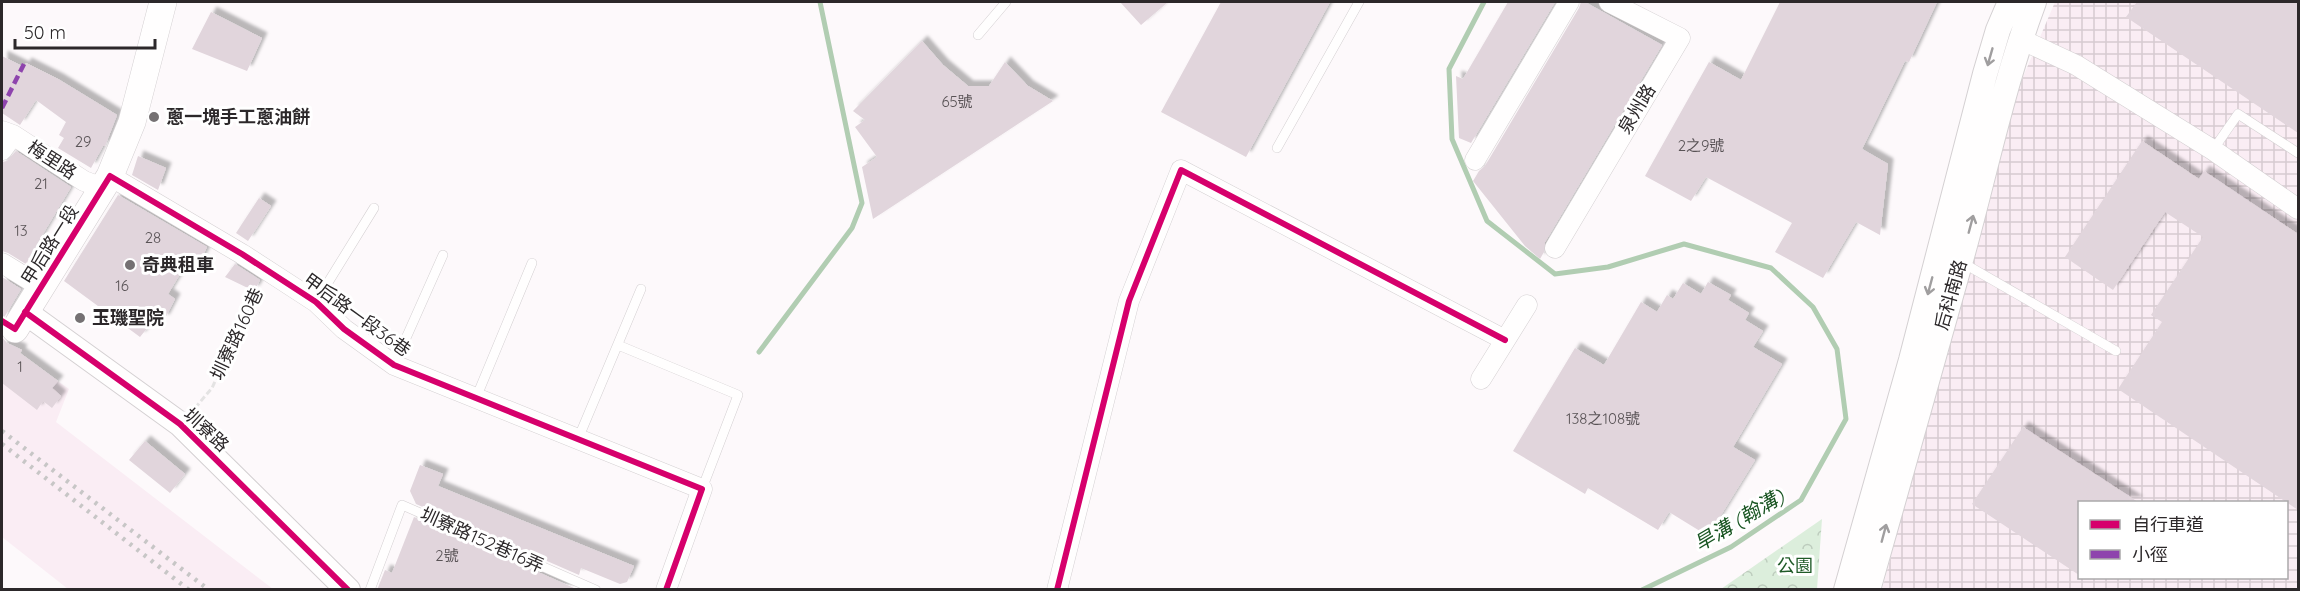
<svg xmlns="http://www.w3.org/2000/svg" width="2300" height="591" viewBox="0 0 2300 591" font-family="Quicksand,'Noto Sans TC',sans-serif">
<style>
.built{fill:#faedf4}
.industrial{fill:url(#industrial-grid);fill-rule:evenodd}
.forest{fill:url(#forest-crowns)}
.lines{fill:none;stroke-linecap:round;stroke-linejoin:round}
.stream{stroke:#b1cdb2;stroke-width:5}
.building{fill:#e1d5dc;filter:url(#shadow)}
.service-casing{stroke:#d4d0d2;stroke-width:10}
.minor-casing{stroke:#d4d0d2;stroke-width:21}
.tertiary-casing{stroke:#d4d0d2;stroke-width:26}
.secondary-casing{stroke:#d4d0d2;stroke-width:28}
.path{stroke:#e4e3e3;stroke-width:3;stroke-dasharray:6 3;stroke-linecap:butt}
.service{stroke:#fffefe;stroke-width:9}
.minor{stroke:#fffefe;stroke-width:20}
.tertiary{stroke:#fffefe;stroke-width:24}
.secondary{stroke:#fffefe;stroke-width:27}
.rail{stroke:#c7c6c6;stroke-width:4.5;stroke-dasharray:3 6;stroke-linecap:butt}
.quiet{stroke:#8e44ad;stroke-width:4.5;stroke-dasharray:9 4.5;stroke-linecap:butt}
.cycleway-casing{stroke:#fff;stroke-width:10}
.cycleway{stroke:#d6006c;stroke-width:6}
.oneway{stroke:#a09e9f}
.poi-dot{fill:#757173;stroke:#fff;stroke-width:2}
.labels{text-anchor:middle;stroke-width:6;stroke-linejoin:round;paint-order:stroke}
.number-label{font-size:15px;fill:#595356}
.street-label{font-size:18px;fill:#2c282a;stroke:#fff}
.poi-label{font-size:18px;font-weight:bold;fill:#2c282a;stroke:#fff;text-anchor:start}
.park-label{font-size:18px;fill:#1f5a27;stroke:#fff}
.water-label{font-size:20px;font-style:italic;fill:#195522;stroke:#fff}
</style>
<defs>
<pattern id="industrial-grid" width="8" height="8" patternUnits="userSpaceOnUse" patternTransform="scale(1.5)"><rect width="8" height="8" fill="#faedf4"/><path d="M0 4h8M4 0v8" fill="none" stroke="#d6cbd1"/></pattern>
<pattern id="forest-crowns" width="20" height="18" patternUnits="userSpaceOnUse" patternTransform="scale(1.5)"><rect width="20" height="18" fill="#dceedc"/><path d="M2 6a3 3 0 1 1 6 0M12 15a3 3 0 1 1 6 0" fill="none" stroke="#bdccbd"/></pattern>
<filter id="shadow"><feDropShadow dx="5.5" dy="-5.5" stdDeviation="1.5" flood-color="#0004"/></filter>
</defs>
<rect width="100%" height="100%" fill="#fdf9fb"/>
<path class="built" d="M 2,342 L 69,389 L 56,422 L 273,589 L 68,589 L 2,537 Z"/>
<path class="industrial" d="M 2055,2 L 2298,2 L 2298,589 L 1882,590 L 2008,112 ZM 2080,502 L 2286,502 L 2286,578 L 2080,578 Z"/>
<path class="forest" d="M 1822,519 L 1817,589 L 1721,589 Z"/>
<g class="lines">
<path class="stream" d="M 1484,2 L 1449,69 L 1452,139 L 1487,221 L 1555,274 L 1608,267 L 1684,244 L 1771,268 L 1813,307 L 1837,349 L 1846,419 L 1801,500 L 1731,547 L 1642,590
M 759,352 L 852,228 L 862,203 L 820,2"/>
</g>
<path class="building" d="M 1120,2 L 1168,2 L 1141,25 Z
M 1221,2 L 1330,2 L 1246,157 L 1161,112 Z
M 1508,2 L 1555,2 L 1471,143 L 1459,138 L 1456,76 L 1463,79 Z
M 1581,2 L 1585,2 L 1662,45 L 1545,242 L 1544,252 L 1540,259 L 1525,246 L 1473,181 L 1479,171 L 1485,166 L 1579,8 Z
M 1780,2 L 1937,2 L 1909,62 L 1905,61 L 1862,149 L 1888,164 L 1880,235 L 1856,222 L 1823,278 L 1775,252 L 1792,223 L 1706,177 L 1691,201 L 1645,176 L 1709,62 L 1741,80 Z
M 2137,2 L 2298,2 L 2298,133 L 2126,17 Z
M 211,12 L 262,38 L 247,71 L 192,49 Z
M 922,41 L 943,65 L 968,86 L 989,86 L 1005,62 L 1028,86 L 1053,101 L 873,219 L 862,167 L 877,157 L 855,127 L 865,120 L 853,111 Z
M 2,56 L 24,67 L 26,63 L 58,79 L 117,115 L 105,146 L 103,146 L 91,168 L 58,148 L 64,138 L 59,135 L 66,122 L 36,100 L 20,125 L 2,113 Z
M 2142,141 L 2199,179 L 2204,171 L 2298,234 L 2298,510 L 2118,389 L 2162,322 L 2151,315 L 2203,237 L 2165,212 L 2113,290 L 2065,257 Z
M 16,151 L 71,187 L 28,259 L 37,264 L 34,269 L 8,253 L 2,251 L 2,162 L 7,161 Z
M 138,156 L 166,168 L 158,190 L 132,175 Z
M 118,195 L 207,247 L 196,270 L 186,264 L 168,294 L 175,299 L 164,320 L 157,316 L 140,337 L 64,281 Z
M 259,198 L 271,206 L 248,241 L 236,233 Z
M 235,264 L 260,280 L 254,291 L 225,277 Z
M 2,277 L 21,289 L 2,321 Z
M 1708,282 L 1731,295 L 1728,300 L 1749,313 L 1745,320 L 1763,331 L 1753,347 L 1782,364 L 1733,447 L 1755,460 L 1708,536 L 1669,512 L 1658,530 L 1588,488 L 1585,494 L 1513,451 L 1575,348 L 1604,365 L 1641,302 L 1657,312 L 1667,295 L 1673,299 L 1683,283 L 1701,294 Z
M 2,337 L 7,343 L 22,350 L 20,353 L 58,381 L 52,388 L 61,396 L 52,408 L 43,401 L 37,410 L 2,383 Z
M 2023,427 L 2138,502 L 2079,502 L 2079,575 L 1972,504 Z
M 145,441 L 185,474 L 170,493 L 129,460 Z
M 420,465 L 443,474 L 438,486 L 634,566 L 627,582 L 620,584 L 581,568 L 579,575 L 416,504 L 410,491 Z
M 414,517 L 574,588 L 573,590 L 377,590 L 385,570 L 392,573 Z"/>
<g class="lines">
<defs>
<path id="service" d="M 978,35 L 1006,2
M 1277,148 L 1359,2
M 2213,150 L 2238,114 L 2298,153
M 1963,263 L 2116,351
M 316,302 L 374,208
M 618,345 L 738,395 L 702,489
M 394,365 L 443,255
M 476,398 L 532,263
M 578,439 L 641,289
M 370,590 L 402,505 L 596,590"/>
<path id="minor" d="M 2020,39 L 2076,65 L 2213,150 L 2298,209
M 2,131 L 13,135 L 84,181 L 103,188
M 2,150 L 13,135
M 1475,160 L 1569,2
M 110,176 L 242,254 L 316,302 L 344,329 L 394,365 L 702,489 L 666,590
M 1555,248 L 1680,38 L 1609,2
M 2,263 L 41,287
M 1481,379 L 1527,305
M 1057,590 L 1129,301 L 1181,170 L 1505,340"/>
<path id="tertiary" d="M 25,312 L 180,424 L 348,590
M 1846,590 L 1911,360 L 1985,74 L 1998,30 L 2010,2
M 1868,590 C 1899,480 1931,370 1961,260 C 1985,174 2003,85 2034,2"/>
<path id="secondary" d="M 15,329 L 110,176 L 132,122 L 163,2"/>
</defs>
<use href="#service" class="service-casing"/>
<use href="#minor" class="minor-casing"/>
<use href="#tertiary" class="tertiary-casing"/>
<use href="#secondary" class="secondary-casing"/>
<path class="path" d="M 195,408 L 212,388 L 258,287"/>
<use href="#service" class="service"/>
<use href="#minor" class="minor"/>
<use href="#tertiary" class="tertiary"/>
<use href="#secondary" class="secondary"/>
<path class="rail" d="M 2,431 L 209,590
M 2,444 L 189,590"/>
<path class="quiet" d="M 2,108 L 24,64"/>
<defs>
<path id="cycleway" d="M 25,312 L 180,424 L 348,590
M 2,321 L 15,329 L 110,176 L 242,254 L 316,302 L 344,329 L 394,365 L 702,489 L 666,590
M 1057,590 L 1129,301 L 1181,170 L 1505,340"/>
</defs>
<use href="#cycleway" class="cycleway-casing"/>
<use href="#cycleway" class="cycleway"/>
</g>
<defs><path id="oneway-shaft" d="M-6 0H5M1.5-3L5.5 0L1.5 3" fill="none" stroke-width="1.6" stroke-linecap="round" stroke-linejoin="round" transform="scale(1.5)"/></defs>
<g class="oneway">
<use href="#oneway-shaft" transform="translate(1990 57) rotate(106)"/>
<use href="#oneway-shaft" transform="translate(1971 224) rotate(-75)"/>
<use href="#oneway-shaft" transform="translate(1930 286) rotate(105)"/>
<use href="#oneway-shaft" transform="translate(1884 533) rotate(-75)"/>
</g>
<g class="poi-dot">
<circle cx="154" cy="117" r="6"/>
<circle cx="130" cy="265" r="6"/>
<circle cx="80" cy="318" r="6"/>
</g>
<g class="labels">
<g class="number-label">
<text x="957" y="107">65號</text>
<text x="83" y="147">29</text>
<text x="1701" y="151">2之9號</text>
<text x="41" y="189">21</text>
<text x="21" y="236">13</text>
<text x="153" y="243">28</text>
<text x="122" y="291">16</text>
<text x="20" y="372">1</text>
<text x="1603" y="424">138之108號</text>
<text x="447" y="561">2號</text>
</g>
<g class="street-label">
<text transform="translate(1637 109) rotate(-59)" y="6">泉州路</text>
<text transform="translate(52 160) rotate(33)" y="6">梅里路</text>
<text transform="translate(50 245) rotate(-58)" y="6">甲后路一段</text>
<text transform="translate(1951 295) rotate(-74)" y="6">后科南路</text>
<text transform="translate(357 315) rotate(36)" y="6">甲后路一段36巷</text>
<text transform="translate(237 334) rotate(-65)" y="6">圳寮路160巷</text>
<text transform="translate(206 430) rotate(43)" y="6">圳寮路</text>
<text transform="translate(482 540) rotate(24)" y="6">圳寮路152巷16弄</text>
</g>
<g class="poi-label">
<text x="166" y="123">蔥一塊手工蔥油餅</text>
<text x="142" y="271">奇典租車</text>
<text x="92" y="324">玉璣聖院</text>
</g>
<g class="park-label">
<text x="1795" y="572">公園</text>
</g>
<g class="water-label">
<text transform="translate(1739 520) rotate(-31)" y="7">旱溝 (翰溝)</text>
</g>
</g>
<rect width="2300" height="591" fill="none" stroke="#2c282a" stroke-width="6"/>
<rect x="2078" y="501" width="210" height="78" fill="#ffffff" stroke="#aba9aa" stroke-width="1.5"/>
<rect x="2090" y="520" width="30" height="9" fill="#d6006c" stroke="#aba9aa" stroke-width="1.5"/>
<text x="2132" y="531" font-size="18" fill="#2c282a">自行車道</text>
<rect x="2090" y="550" width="30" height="9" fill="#8e44ad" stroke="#aba9aa" stroke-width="1.5"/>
<text x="2132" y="561" font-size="18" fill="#2c282a">小徑</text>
<path d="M15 39v9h140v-9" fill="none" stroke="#2c282a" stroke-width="3"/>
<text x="24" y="39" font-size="18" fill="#2c282a" stroke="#ffffff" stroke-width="4.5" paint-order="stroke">50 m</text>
</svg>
